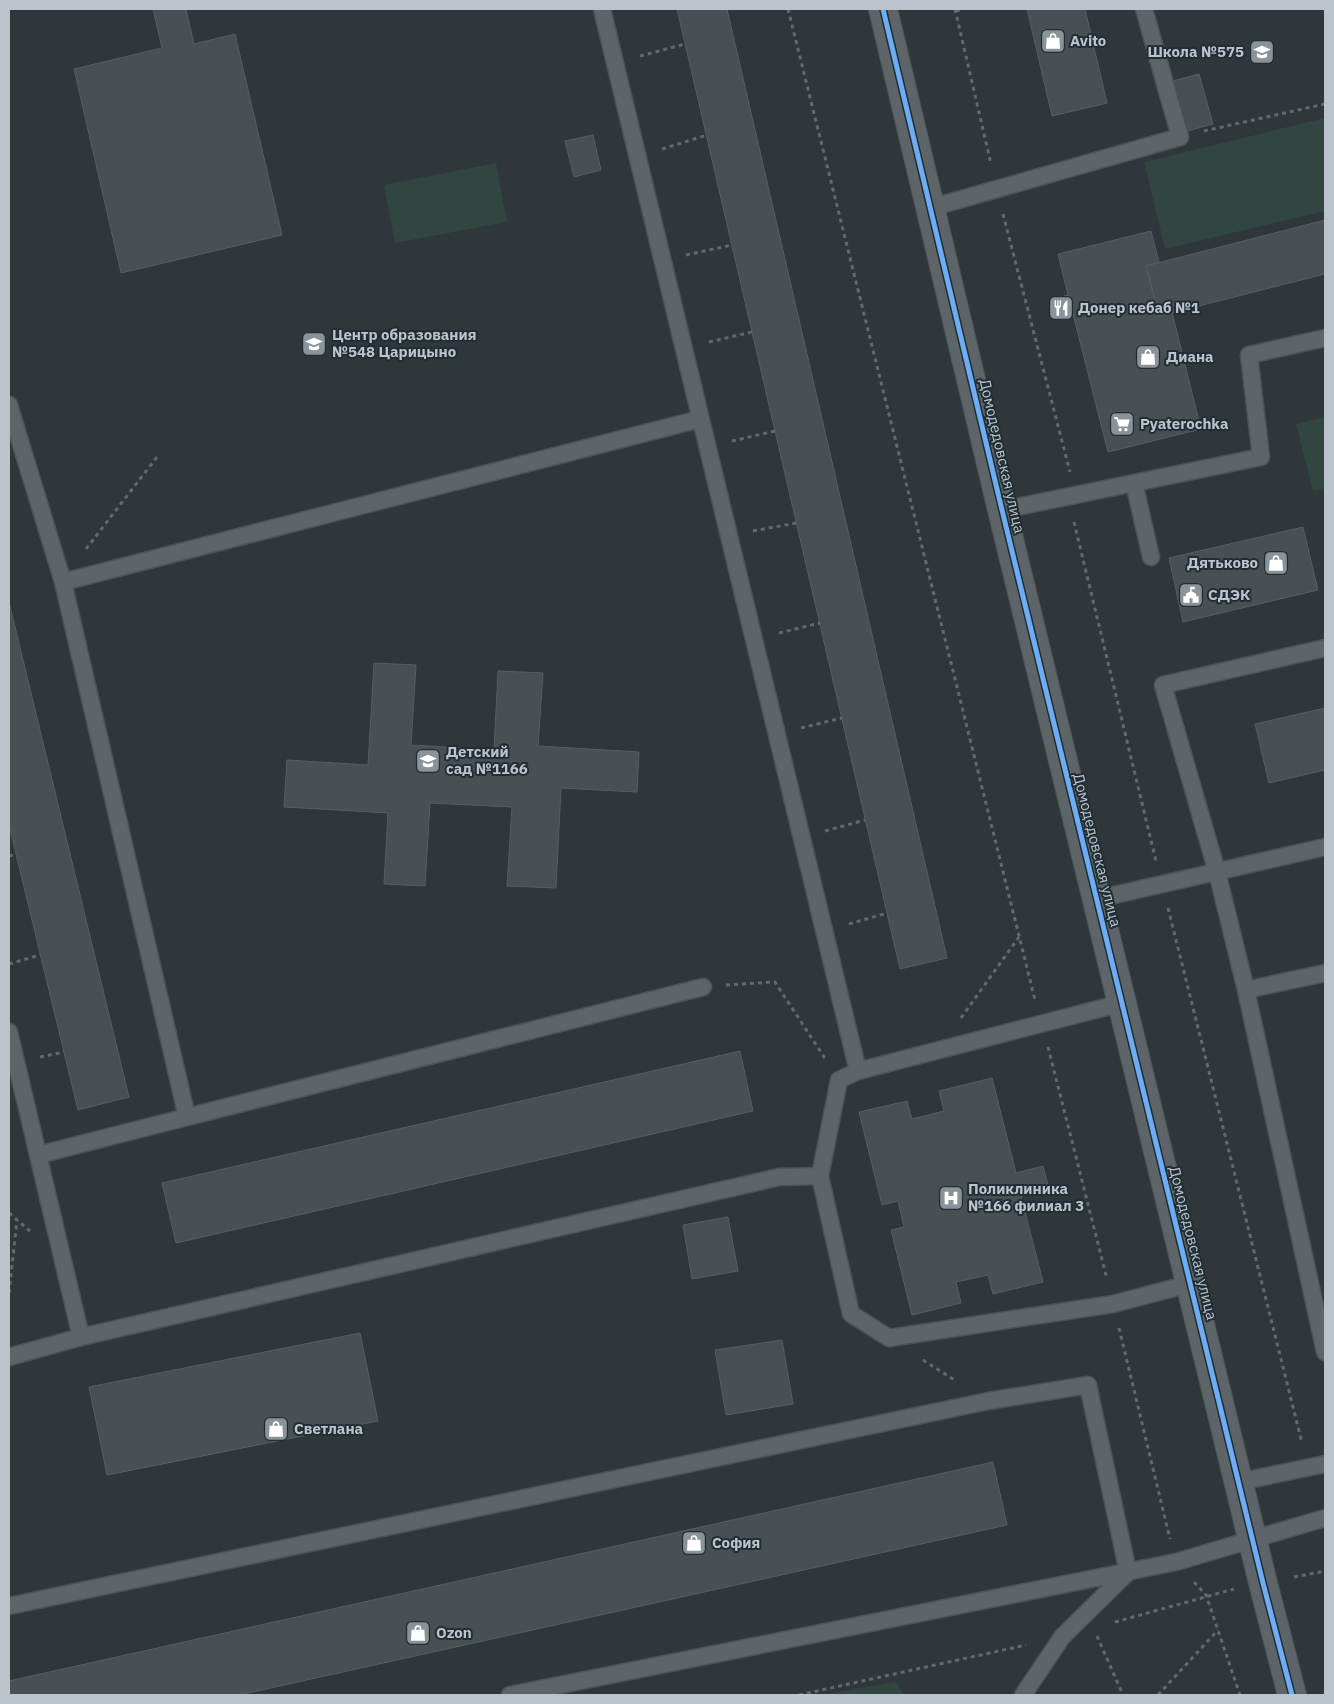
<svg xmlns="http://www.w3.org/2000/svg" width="1334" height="1704" viewBox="0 0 1334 1704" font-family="'IBM Plex Sans',sans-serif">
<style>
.green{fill:#314541}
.building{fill:#495053;stroke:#575e62}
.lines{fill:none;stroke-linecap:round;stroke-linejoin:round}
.service-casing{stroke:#4c5255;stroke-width:19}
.tertiary-casing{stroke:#4c5255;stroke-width:30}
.path{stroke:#64696c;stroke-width:3;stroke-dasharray:4 4;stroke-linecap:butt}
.service{stroke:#5e6568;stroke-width:16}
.tertiary{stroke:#5e6568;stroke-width:28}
.cycleway-casing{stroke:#222e35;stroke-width:8}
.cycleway{stroke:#6dadf4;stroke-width:5}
.labels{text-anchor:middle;stroke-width:4;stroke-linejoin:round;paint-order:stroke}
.poi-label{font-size:15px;font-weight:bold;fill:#bac4ca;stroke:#222e35;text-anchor:start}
.street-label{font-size:15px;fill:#bac4ca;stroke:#222e35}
</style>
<rect width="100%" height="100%" fill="#2f373a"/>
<path class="green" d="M 1325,118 L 1325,211 L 1165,249 L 1144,162 Z
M 496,163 L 507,222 L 395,243 L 384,185 Z
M 1325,417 L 1325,488 L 1313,491 L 1296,424 Z
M 896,1682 L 903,1695 L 820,1695 L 895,1682 Z"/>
<path class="building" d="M 153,9 L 186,9 L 194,44 L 235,34 L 282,235 L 121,273 L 74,69 L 162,48 Z
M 677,9 L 727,9 L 947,958 L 900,969 Z
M 1027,9 L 1085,9 L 1107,103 L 1052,116 Z
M 1199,74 L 1213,124 L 1183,132 L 1169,82 Z
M 593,135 L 601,170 L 574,177 L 565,141 Z
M 1325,220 L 1325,274 L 1159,316 L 1146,266 Z
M 1151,231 L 1159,262 L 1146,266 L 1159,316 L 1172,312 L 1201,429 L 1108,452 L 1073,314 L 1062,317 L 1057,298 L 1068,295 L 1058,254 Z
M 1303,527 L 1318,590 L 1183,622 L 1169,558 Z
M 9,602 L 129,1097 L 78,1110 L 9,825 Z
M 374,663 L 416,665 L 411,745 L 494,750 L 498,671 L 543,673 L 538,746 L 639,752 L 637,792 L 561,788 L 556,888 L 507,886 L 512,807 L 430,803 L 425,886 L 384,884 L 388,813 L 284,807 L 287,760 L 368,765 Z
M 1325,708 L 1325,770 L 1269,783 L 1255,724 Z
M 740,1051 L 753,1111 L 176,1243 L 162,1183 Z
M 992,1078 L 1016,1173 L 1043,1166 L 1049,1189 L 1021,1196 L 1043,1282 L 993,1294 L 988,1275 L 956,1282 L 961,1303 L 912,1315 L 891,1230 L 904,1227 L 898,1201 L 882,1205 L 859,1112 L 907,1101 L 912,1119 L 944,1111 L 939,1091 Z
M 728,1217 L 738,1271 L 692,1279 L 683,1225 Z
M 360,1333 L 378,1421 L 107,1475 L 89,1387 Z
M 782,1340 L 793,1404 L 726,1415 L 715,1350 Z
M 993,1462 L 1007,1525 L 239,1695 L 9,1695 L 9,1681 Z"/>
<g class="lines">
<defs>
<path id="service" d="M 602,9 L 858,1071
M 930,208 L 1180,137 L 1144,9
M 9,405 L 63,582 L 187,1117 L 38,1155
M 1134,483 L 1151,557
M 1002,510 L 1261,457 L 1249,355 L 1325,338
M 63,582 L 700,419
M 1325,648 L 1163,685 L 1217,872 L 1246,990 L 1325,1352
M 1097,899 L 1325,847
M 1246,990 L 1325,973
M 9,1032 L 81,1337
M 187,1117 L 703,987
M 820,1176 L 839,1080 L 858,1071 L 1122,1003
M 9,1357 L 81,1337 L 779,1177 L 820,1176 L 851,1314 L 889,1338 L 1113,1304 L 1189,1284
M 1238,1482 L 1325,1464
M 9,1606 L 988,1401 L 1088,1385 L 1128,1572 L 1062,1637 L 1023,1695
M 510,1695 L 1176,1562 L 1325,1518"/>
<path id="tertiary" d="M 883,9 L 1002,510 L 1263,1583 L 1292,1695"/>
</defs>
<use href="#service" class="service-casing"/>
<use href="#tertiary" class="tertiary-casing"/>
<path class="path" d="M 788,9 L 1035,1000
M 955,9 L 991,164
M 956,11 L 964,9
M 640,56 L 685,44
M 1204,131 L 1325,104
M 662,149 L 707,135
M 1003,214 L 1070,472
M 686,255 L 732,245
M 709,342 L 752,332
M 732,441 L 775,431
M 1074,522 L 1156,861
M 753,531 L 796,523
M 86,549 L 157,457
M 779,633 L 820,623
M 801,728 L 842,718
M 825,831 L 865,820
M 9,856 L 16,854
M 1168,908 L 1302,1443
M 849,924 L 887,913
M 9,964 L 40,955
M 726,985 L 775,982 L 826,1060
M 961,1018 L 1019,937
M 1048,1047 L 1107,1279
M 40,1057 L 64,1052
M 9,1213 L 30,1231
M 9,1293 L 17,1220
M 1119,1328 L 1170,1539
M 923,1360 L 956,1381
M 1294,1577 L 1325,1571
M 1194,1582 L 1206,1595 L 1240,1695
M 1115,1622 L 1234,1589
M 1097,1636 L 1123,1695
M 799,1695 L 1026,1645
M 1158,1695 L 1218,1630"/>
<use href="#service" class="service"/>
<use href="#tertiary" class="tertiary"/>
<defs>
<path id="cycleway" d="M 883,9 L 1002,510 L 1263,1583 L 1292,1695"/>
</defs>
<use href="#cycleway" class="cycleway-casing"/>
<use href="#cycleway" class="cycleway"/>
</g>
<defs>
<symbol id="shop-square" viewBox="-11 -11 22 22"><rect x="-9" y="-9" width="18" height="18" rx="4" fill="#899398" stroke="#222e35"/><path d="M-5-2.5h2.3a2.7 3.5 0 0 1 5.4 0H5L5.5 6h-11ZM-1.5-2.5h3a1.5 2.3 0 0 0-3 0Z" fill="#fff"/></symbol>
<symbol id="school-square" viewBox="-11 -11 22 22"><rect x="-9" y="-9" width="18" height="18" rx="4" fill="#899398" stroke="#222e35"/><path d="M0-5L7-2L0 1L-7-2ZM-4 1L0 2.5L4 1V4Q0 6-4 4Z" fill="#fff"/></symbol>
<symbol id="restaurant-square" viewBox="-11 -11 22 22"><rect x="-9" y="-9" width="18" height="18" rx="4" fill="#899398" stroke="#222e35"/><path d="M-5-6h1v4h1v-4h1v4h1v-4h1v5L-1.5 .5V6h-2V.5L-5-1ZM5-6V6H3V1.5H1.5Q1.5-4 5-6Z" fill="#fff"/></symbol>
<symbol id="supermarket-square" viewBox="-11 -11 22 22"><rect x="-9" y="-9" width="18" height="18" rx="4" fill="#899398" stroke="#222e35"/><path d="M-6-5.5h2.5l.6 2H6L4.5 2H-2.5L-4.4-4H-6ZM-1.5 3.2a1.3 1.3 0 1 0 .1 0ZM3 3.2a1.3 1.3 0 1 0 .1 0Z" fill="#fff"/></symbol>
<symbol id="civic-square" viewBox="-11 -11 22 22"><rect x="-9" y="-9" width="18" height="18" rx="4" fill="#899398" stroke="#222e35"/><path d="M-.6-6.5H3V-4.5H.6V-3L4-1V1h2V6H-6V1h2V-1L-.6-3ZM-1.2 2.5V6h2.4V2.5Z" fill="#fff"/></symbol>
<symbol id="hospital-square" viewBox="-11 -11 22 22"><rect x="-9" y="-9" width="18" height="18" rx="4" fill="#899398" stroke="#222e35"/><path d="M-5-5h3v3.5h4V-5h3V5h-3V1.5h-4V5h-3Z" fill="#fff"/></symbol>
</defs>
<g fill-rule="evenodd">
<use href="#shop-square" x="1039" y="27" width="28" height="28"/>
<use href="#school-square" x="1248" y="38" width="28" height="28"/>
<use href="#restaurant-square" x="1047" y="294" width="28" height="28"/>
<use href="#school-square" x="300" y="330" width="28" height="28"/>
<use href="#shop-square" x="1134" y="343" width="28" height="28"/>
<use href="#supermarket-square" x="1108" y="410" width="28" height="28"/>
<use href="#shop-square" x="1262" y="549" width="28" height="28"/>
<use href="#civic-square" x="1177" y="581" width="28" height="28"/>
<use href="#school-square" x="414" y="747" width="28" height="28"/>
<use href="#hospital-square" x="937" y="1184" width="28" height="28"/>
<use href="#shop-square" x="262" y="1415" width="28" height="28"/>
<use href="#shop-square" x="680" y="1529" width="28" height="28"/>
<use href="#shop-square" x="404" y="1619" width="28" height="28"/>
</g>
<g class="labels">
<g class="poi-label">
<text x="1070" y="46">Avito</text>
<text x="1244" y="57" text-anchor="end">Школа №575</text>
<text x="1078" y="313">Донер кебаб №1</text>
<text x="332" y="340">Центр образования<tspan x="332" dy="17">№548 Царицыно</tspan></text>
<text x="1166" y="362">Диана</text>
<text x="1140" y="429">Pyaterochka</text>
<text x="1258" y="568" text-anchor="end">Дятьково</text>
<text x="1208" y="600">СДЭК</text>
<text x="446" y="757">Детский<tspan x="446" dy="17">сад №1166</tspan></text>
<text x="968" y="1194">Поликлиника<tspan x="968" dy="17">№166 филиал 3</tspan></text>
<text x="294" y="1434">Светлана</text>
<text x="712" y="1548">София</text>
<text x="436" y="1638">Ozon</text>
</g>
<g class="street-label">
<text transform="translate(1002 456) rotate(77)" y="5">Домодедовская улица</text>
<text transform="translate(1097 850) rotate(76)" y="5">Домодедовская улица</text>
<text transform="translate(1193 1243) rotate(76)" y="5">Домодедовская улица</text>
</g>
</g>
<rect width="1334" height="1704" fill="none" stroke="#bac4ca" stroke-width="20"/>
</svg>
